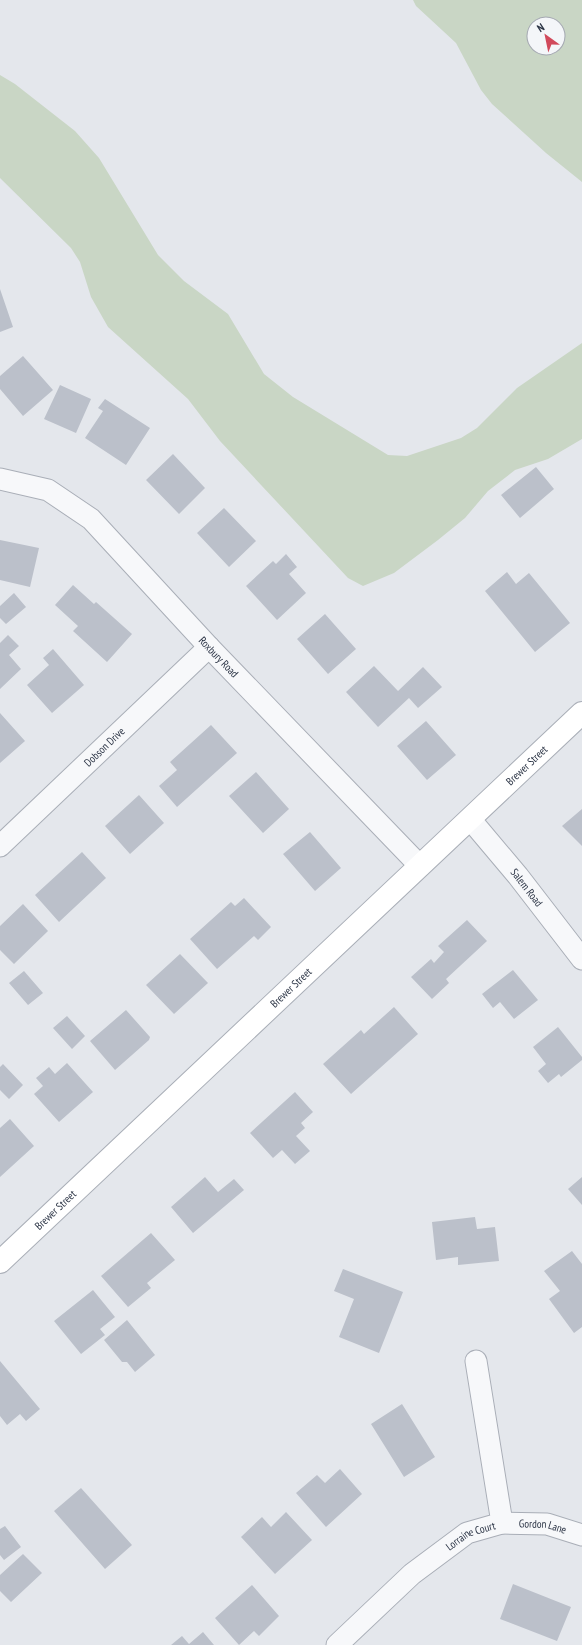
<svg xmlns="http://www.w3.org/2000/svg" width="582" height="1645" viewBox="0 0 582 1645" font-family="'PT Sans Narrow',sans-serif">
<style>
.green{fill:#c9d6c5;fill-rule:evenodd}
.building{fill:#bbc0ca}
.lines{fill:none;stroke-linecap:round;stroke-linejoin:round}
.street-casing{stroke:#a9aeb7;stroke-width:23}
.secondary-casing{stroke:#a9aeb7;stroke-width:24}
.street{stroke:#f7f8fa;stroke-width:21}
.secondary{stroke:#fff;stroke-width:22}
.labels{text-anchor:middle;stroke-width:4;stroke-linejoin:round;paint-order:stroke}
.street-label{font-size:11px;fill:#2b3445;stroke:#f4f6f9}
</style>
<rect width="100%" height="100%" fill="#e4e7ec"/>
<path class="green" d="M 413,0 L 582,0 L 582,182 L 546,153 L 492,104 L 481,90 L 456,43 L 416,6 ZM 534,24 L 558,24 L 558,48 L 534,48 Z
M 0,75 L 15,84 L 75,131 L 99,158 L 158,255 L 184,281 L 228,314 L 264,374 L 293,397 L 388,455 L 407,456 L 461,438 L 477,428 L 517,388 L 582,343 L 582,439 L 548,459 L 515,470 L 488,491 L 465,518 L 438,540 L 394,573 L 363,586 L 348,578 L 220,441 L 188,399 L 108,327 L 91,297 L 80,262 L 71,248 L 0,178 Z"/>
<path class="building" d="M 0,289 L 13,327 L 0,332 Z
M 23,356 L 53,390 L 23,416 L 0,389 L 0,376 Z
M 60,385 L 91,399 L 76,433 L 44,419 Z
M 105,399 L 150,428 L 126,465 L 85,438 L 103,411 L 98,408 Z
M 173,454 L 205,488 L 179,514 L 146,480 Z
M 536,467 L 554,489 L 520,518 L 501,495 Z
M 224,508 L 256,541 L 229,567 L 197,533 Z
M 0,540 L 39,548 L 30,587 L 0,580 Z
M 286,554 L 297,567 L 289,574 L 306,593 L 277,620 L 246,586 L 273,561 L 276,564 Z
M 507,572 L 516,584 L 529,573 L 570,623 L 535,652 L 485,591 Z
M 73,585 L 94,604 L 96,602 L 132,634 L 107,662 L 73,631 L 78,626 L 55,605 Z
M 14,593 L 26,607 L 6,624 L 0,618 L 0,606 Z
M 325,614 L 356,649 L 328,674 L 297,639 Z
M 8,635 L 19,646 L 9,655 L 21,669 L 0,689 L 0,643 Z
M 53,649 L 84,685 L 52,713 L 27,685 L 49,665 L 43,658 Z
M 374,666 L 398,691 L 423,667 L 442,687 L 418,708 L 409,698 L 378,727 L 346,692 Z
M 0,713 L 25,741 L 0,763 Z
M 426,721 L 456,755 L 427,780 L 397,746 Z
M 211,725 L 237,753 L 177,807 L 159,786 L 177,770 L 170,762 Z
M 256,772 L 289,809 L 263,833 L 229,796 Z
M 139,795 L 164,823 L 130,854 L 105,826 Z
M 582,809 L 582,846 L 562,826 Z
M 310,832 L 341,868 L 315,891 L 283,854 Z
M 82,852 L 106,878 L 59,922 L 35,895 Z
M 244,898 L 271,927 L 258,940 L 254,936 L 217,969 L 190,939 L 231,902 L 235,906 Z
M 23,904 L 48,931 L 14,964 L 0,950 L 0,926 Z
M 467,920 L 487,941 L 446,979 L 449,983 L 432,999 L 411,977 L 431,959 L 434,963 L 444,952 L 438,946 Z
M 180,954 L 208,983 L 174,1014 L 146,985 Z
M 513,970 L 538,1000 L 514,1019 L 500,1002 L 493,1008 L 482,994 Z
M 24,971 L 43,993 L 28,1005 L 9,983 Z
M 394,1007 L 418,1034 L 351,1094 L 323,1064 L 361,1030 L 364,1034 Z
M 126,1010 L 150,1037 L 149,1040 L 115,1070 L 90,1041 Z
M 67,1016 L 85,1036 L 72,1049 L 53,1028 Z
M 558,1027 L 582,1057 L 582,1060 L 561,1077 L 559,1074 L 548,1083 L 538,1071 L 546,1064 L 533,1047 Z
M 67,1063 L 93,1092 L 59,1122 L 34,1094 L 43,1086 L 36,1078 L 49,1067 L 55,1074 Z
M 3,1064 L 23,1085 L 9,1099 L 0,1090 L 0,1067 Z
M 295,1092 L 313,1112 L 301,1123 L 305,1128 L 296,1136 L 310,1151 L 295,1164 L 282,1150 L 273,1158 L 250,1133 Z
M 10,1119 L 34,1146 L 0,1177 L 0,1128 Z
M 205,1177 L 218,1192 L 234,1179 L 244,1190 L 193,1233 L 171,1207 Z
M 582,1177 L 582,1205 L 568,1189 Z
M 475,1217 L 477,1229 L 495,1227 L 499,1261 L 458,1265 L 458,1257 L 436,1260 L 432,1222 Z
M 151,1233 L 175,1260 L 147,1283 L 151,1288 L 128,1307 L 101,1276 Z
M 572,1251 L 582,1264 L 582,1327 L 574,1333 L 549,1299 L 560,1291 L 544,1271 Z
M 343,1269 L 403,1292 L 379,1353 L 339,1337 L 354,1299 L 334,1291 Z
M 93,1290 L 115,1317 L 100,1329 L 105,1335 L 81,1354 L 54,1321 Z
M 127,1320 L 155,1355 L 135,1372 L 127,1362 L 122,1362 L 104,1340 Z
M 0,1361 L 40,1409 L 26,1421 L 20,1414 L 7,1425 L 0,1416 Z
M 402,1404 L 435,1457 L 404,1477 L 371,1424 Z
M 340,1469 L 362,1494 L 326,1527 L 296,1493 L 317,1475 L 325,1483 Z
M 81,1488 L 132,1545 L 105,1569 L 54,1511 Z
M 286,1512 L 312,1540 L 275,1574 L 241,1537 L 262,1517 L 271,1527 Z
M 5,1526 L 21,1547 L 4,1560 L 0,1555 L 0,1529 Z
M 23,1554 L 42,1573 L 11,1602 L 0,1591 L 0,1575 Z
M 513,1584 L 571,1607 L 557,1641 L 500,1619 Z
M 252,1585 L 279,1616 L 259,1636 L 254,1631 L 239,1645 L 215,1618 Z
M 203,1632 L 214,1645 L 171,1645 L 182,1636 L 189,1644 Z"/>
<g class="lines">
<defs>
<g id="street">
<path id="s1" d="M 0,479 L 48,490 L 91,519 L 209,647 L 420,866"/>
<path id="s2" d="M 470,819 L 518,876 L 582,959"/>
<path id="s3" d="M 0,846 L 209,647"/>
<path id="s4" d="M 502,1523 L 547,1524 L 582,1535"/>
<path id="s5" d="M 337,1645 L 412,1574 L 467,1533 L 502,1523 L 476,1361"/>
</g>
<g id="secondary">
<path id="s6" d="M 0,1262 L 582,713"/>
</g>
</defs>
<use href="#street" class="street-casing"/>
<use href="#secondary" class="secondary-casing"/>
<use href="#street" class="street"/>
<use href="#secondary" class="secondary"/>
</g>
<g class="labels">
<g class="street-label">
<text dy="4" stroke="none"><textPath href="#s1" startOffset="289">Roxbury Road</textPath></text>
<text dy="4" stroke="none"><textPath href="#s3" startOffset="144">Dobson Drive</textPath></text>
<text dy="4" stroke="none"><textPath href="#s6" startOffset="724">Brewer Street</textPath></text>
<text dy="4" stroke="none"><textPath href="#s2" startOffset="89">Salem Road</textPath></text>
<text dy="4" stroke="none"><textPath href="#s6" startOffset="400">Brewer Street</textPath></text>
<text dy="4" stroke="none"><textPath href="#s6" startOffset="76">Brewer Street</textPath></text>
<text dy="4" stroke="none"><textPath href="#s4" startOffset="41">Gordon Lane</textPath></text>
<text dy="4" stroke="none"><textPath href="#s5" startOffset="174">Lorraine Court</textPath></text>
</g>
</g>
<g transform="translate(546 36) rotate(327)"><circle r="19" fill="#f4f6f9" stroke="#a4a8b1"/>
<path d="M0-3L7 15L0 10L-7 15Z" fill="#d1495b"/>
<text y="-6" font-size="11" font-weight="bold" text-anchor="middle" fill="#2b3445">N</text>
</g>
</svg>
